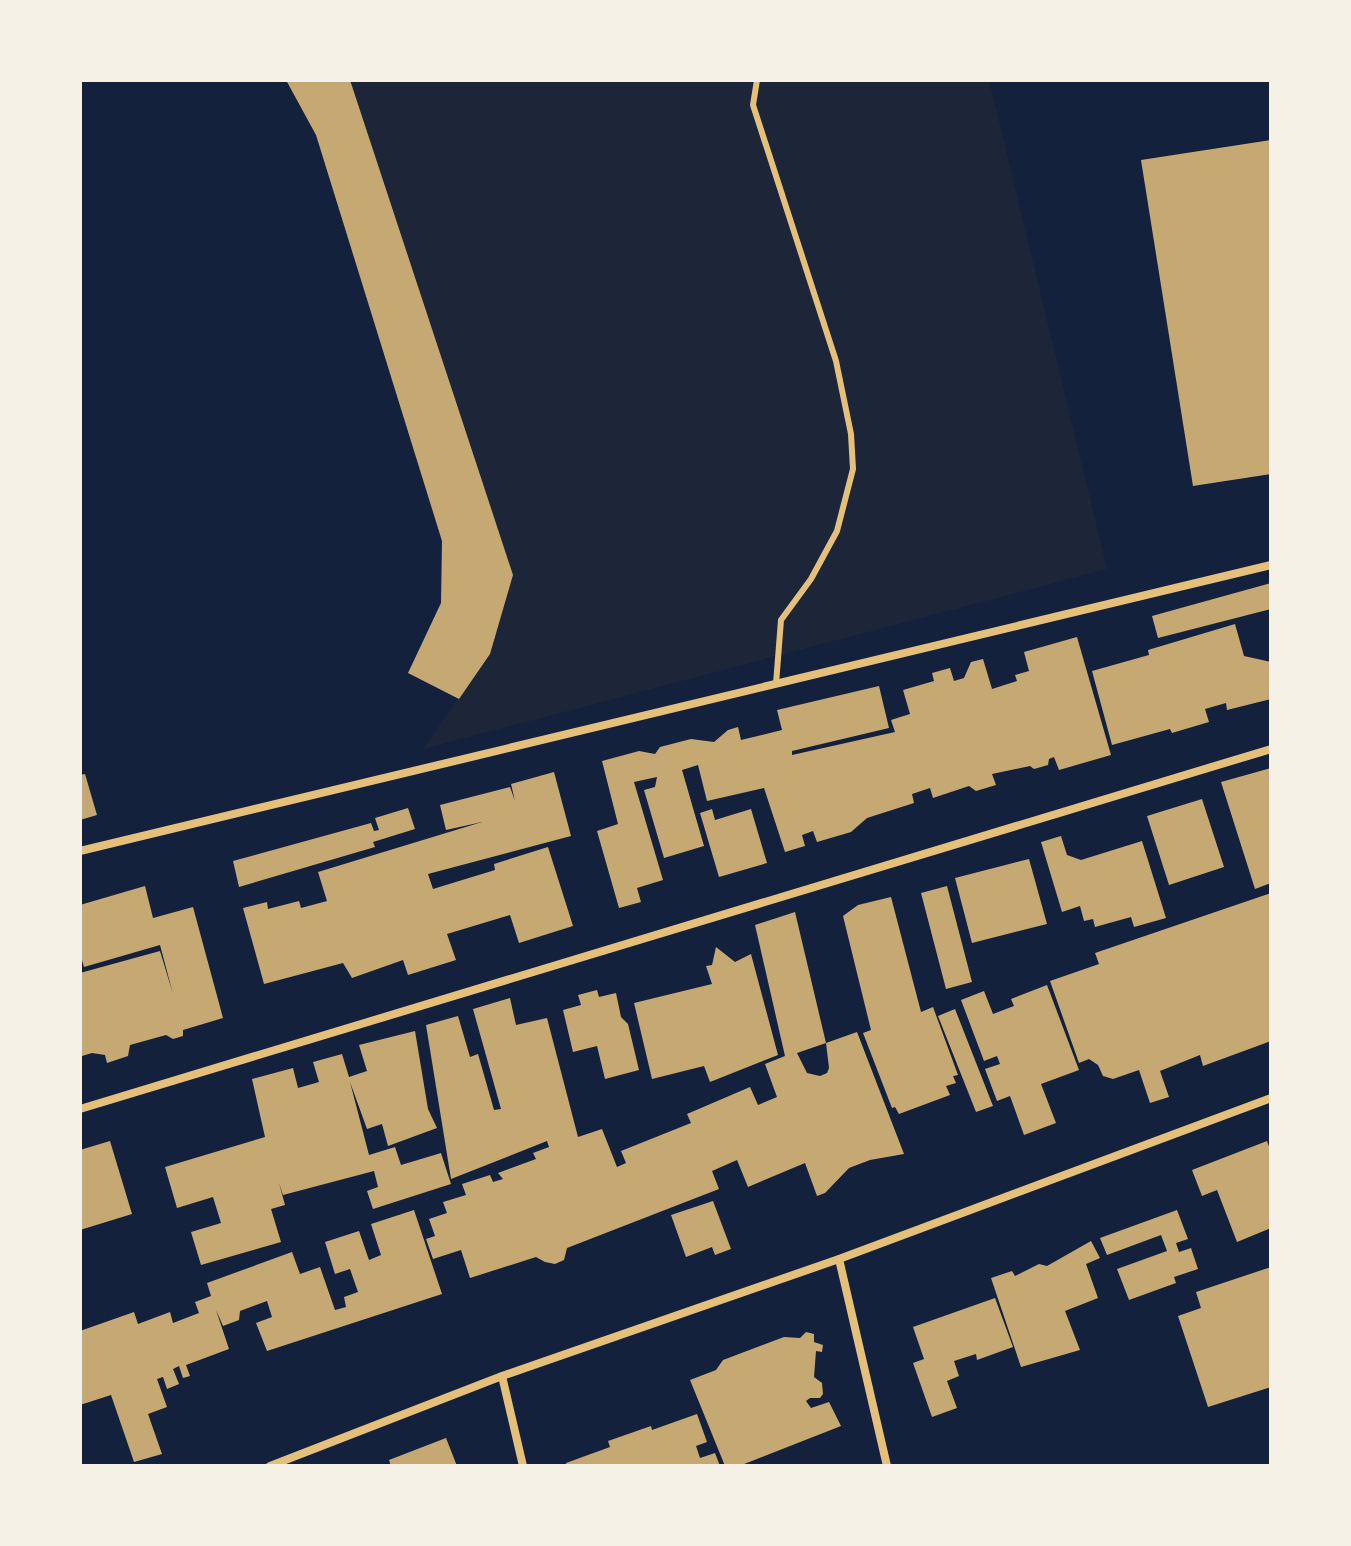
<svg xmlns="http://www.w3.org/2000/svg" width="1351" height="1546" viewBox="0 0 1351 1546" font-family="Arial,sans-serif">
<style>
.green{fill:#1d2539}
.building{fill:#c6a872}
.lines{fill:none;stroke-linecap:round;stroke-linejoin:round}
.service{stroke:#e5c07b;stroke-width:6}
.minor{stroke:#e5c07b;stroke-width:8}
</style>
<rect width="100%" height="100%" fill="#14213d"/>
<path class="green" d="M 350,80 L 989,80 L 1107,569 L 423,749 L 489,654 L 513,575 Z"/>
<path class="building" d="M 286,80 L 350,80 L 513,575 L 490,654 L 459,699 L 408,673 L 441,603 L 442,541 L 316,135 Z
M 1271,140 L 1271,474 L 1193,486 L 1141,160 Z
M 1271,583 L 1271,609 L 1158,638 L 1152,616 Z
M 1235,624 L 1244,656 L 1271,662 L 1271,699 L 1227,710 L 1226,703 L 1205,709 L 1209,722 L 1172,733 L 1170,729 L 1112,745 L 1092,671 L 1149,655 L 1148,650 Z
M 1077,637 L 1111,755 L 1059,770 L 1054,757 L 1049,759 L 1048,765 L 1034,769 L 1030,766 L 992,774 L 996,785 L 976,791 L 969,786 L 933,798 L 930,788 L 912,794 L 914,803 L 867,818 L 851,832 L 817,842 L 813,831 L 802,835 L 805,846 L 785,852 L 764,788 L 707,801 L 698,765 L 682,770 L 704,846 L 664,858 L 644,790 L 655,787 L 657,777 L 634,782 L 663,880 L 637,888 L 641,902 L 619,908 L 597,831 L 618,824 L 602,761 L 639,751 L 655,754 L 660,747 L 691,739 L 714,742 L 728,730 L 738,727 L 741,740 L 782,730 L 777,710 L 879,686 L 889,728 L 792,751 L 792,755 L 895,732 L 891,720 L 910,714 L 903,690 L 934,681 L 932,673 L 950,668 L 954,681 L 964,678 L 971,662 L 983,659 L 992,689 L 1017,681 L 1015,675 L 1029,671 L 1024,652 Z
M 1271,768 L 1271,883 L 1255,889 L 1221,782 Z
M 554,772 L 571,836 L 428,874 L 433,889 L 495,870 L 494,864 L 548,847 L 573,926 L 519,943 L 510,915 L 447,934 L 456,960 L 408,975 L 403,960 L 352,978 L 343,963 L 264,984 L 243,908 L 267,902 L 268,909 L 299,901 L 301,908 L 327,901 L 318,872 L 482,822 L 446,830 L 440,805 L 510,787 L 515,801 L 511,784 Z
M 85,774 L 97,815 L 80,820 L 80,775 Z
M 1202,799 L 1224,867 L 1169,885 L 1147,816 Z
M 408,808 L 415,829 L 373,842 L 375,847 L 239,887 L 233,861 L 371,823 L 374,831 L 379,830 L 375,818 Z
M 712,809 L 715,820 L 751,809 L 767,863 L 719,877 L 700,813 Z
M 1061,836 L 1067,855 L 1081,860 L 1142,841 L 1166,918 L 1134,927 L 1131,917 L 1095,927 L 1093,919 L 1084,921 L 1080,906 L 1062,912 L 1041,842 Z
M 1029,859 L 1047,924 L 972,943 L 955,878 Z
M 145,886 L 153,918 L 193,907 L 223,1018 L 183,1030 L 183,1036 L 173,1039 L 166,1035 L 130,1045 L 128,1056 L 107,1063 L 105,1055 L 92,1053 L 82,1056 L 80,973 L 160,951 L 173,994 L 160,945 L 84,967 L 80,954 L 80,905 Z
M 947,886 L 972,982 L 946,989 L 921,893 Z
M 1271,893 L 1271,1041 L 1203,1066 L 1200,1055 L 1160,1071 L 1169,1097 L 1150,1103 L 1139,1070 L 1113,1079 L 1103,1076 L 1098,1065 L 1089,1059 L 1079,1063 L 1050,981 L 1099,964 L 1095,953 Z
M 891,897 L 921,1012 L 933,1007 L 958,1075 L 953,1076 L 956,1083 L 946,1086 L 950,1095 L 899,1114 L 895,1107 L 892,1108 L 863,1033 L 871,1030 L 843,916 L 858,905 Z
M 795,912 L 826,1043 L 797,1053 L 807,1073 L 820,1076 L 827,1073 L 829,1068 L 826,1043 L 857,1032 L 904,1154 L 870,1160 L 849,1168 L 825,1193 L 817,1196 L 805,1163 L 748,1187 L 737,1160 L 712,1171 L 719,1189 L 567,1248 L 564,1260 L 555,1264 L 545,1262 L 536,1257 L 470,1278 L 461,1250 L 433,1259 L 426,1239 L 435,1236 L 429,1219 L 447,1213 L 443,1202 L 466,1195 L 462,1184 L 490,1175 L 493,1182 L 503,1179 L 498,1173 L 536,1159 L 533,1153 L 549,1147 L 547,1141 L 451,1179 L 426,1025 L 458,1016 L 470,1057 L 478,1054 L 494,1110 L 501,1109 L 473,1009 L 510,998 L 516,1025 L 547,1018 L 578,1137 L 602,1129 L 617,1167 L 626,1163 L 621,1151 L 691,1123 L 687,1114 L 750,1087 L 758,1105 L 777,1097 L 765,1064 L 785,1056 L 755,925 Z
M 716,947 L 735,962 L 751,954 L 778,1055 L 710,1082 L 704,1066 L 652,1079 L 634,1003 L 712,984 L 706,966 L 712,965 Z
M 1047,985 L 1079,1070 L 1041,1084 L 1056,1123 L 1024,1135 L 1010,1096 L 997,1101 L 985,1069 L 1000,1064 L 997,1056 L 984,1061 L 961,1000 L 984,991 L 993,1014 L 1014,1006 L 1011,999 Z
M 597,990 L 599,997 L 616,993 L 621,1017 L 628,1024 L 639,1070 L 605,1079 L 597,1046 L 573,1052 L 563,1010 L 581,1005 L 578,995 Z
M 955,1009 L 993,1106 L 976,1112 L 938,1016 Z
M 415,1031 L 428,1109 L 437,1128 L 388,1146 L 382,1124 L 367,1129 L 350,1082 L 369,1155 L 395,1147 L 401,1165 L 441,1153 L 451,1184 L 373,1209 L 367,1191 L 378,1187 L 374,1171 L 283,1195 L 279,1183 L 285,1205 L 271,1209 L 281,1242 L 201,1265 L 191,1232 L 221,1223 L 213,1197 L 177,1208 L 165,1167 L 265,1137 L 252,1079 L 293,1068 L 298,1088 L 319,1082 L 313,1062 L 342,1054 L 349,1077 L 367,1071 L 359,1045 Z
M 110,1141 L 132,1214 L 80,1230 L 80,1150 Z
M 1267,1141 L 1271,1152 L 1271,1228 L 1237,1242 L 1217,1190 L 1202,1196 L 1192,1170 Z
M 713,1201 L 731,1249 L 715,1255 L 712,1247 L 686,1257 L 671,1215 Z
M 414,1210 L 442,1294 L 267,1351 L 256,1323 L 272,1317 L 267,1301 L 240,1311 L 239,1320 L 223,1326 L 216,1310 L 229,1349 L 186,1365 L 190,1376 L 183,1378 L 179,1366 L 173,1369 L 179,1384 L 167,1389 L 163,1377 L 157,1379 L 167,1407 L 148,1414 L 162,1454 L 134,1462 L 111,1395 L 80,1405 L 80,1331 L 134,1312 L 138,1324 L 170,1312 L 173,1323 L 199,1313 L 195,1302 L 211,1296 L 207,1283 L 292,1252 L 300,1274 L 320,1267 L 335,1310 L 346,1307 L 344,1297 L 358,1292 L 350,1269 L 335,1274 L 325,1242 L 359,1231 L 369,1260 L 381,1255 L 371,1224 Z
M 1177,1210 L 1188,1239 L 1176,1243 L 1179,1252 L 1191,1248 L 1198,1269 L 1174,1277 L 1176,1283 L 1129,1300 L 1117,1269 L 1167,1251 L 1161,1235 L 1107,1255 L 1100,1238 Z
M 1091,1241 L 1100,1258 L 1086,1264 L 1098,1298 L 1065,1311 L 1080,1350 L 1021,1367 L 991,1278 L 1012,1271 L 1015,1276 L 1039,1264 L 1047,1266 Z
M 1271,1267 L 1271,1387 L 1208,1407 L 1178,1316 L 1201,1308 L 1196,1292 Z
M 995,1298 L 1013,1347 L 977,1360 L 976,1354 L 954,1361 L 959,1376 L 947,1381 L 957,1408 L 932,1417 L 913,1363 L 924,1359 L 913,1327 Z
M 806,1332 L 814,1334 L 814,1342 L 823,1345 L 822,1352 L 816,1351 L 814,1377 L 822,1383 L 823,1394 L 820,1398 L 810,1398 L 806,1401 L 811,1408 L 829,1402 L 841,1426 L 739,1466 L 725,1466 L 690,1380 L 716,1370 L 723,1360 L 784,1337 L 800,1338 Z
M 697,1414 L 707,1442 L 696,1446 L 700,1458 L 715,1453 L 720,1466 L 567,1466 L 566,1463 L 610,1447 L 608,1441 L 651,1426 L 652,1430 Z
M 446,1438 L 457,1466 L 391,1466 L 389,1460 Z"/>
<g class="lines">
<path class="service" d="M 757,80 L 753,105 L 836,361 L 851,434 L 853,469 L 837,531 L 811,579 L 781,620 L 776,684"/>
<path class="minor" d="M 80,851 L 1271,565
M 80,1109 L 1271,749
M 839,1259 L 887,1466
M 502,1376 L 523,1466
M 270,1466 L 502,1376 L 839,1259 L 1271,1098"/>
</g>
<rect width="1351" height="1546" fill="none" stroke="#f6f1e7" stroke-width="164"/>
</svg>
